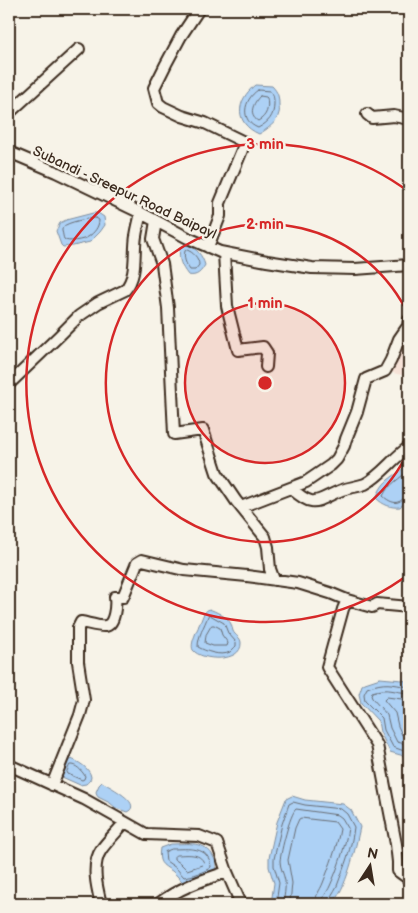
<svg xmlns="http://www.w3.org/2000/svg" width="418" height="913" viewBox="0 0 418 913" font-family="'Balsamiq Sans',sans-serif">
<style>
.built{fill:#f6e2d7}
.water{fill:#add1f5;stroke:#7f8e9f}
.lines{fill:none;stroke-linecap:round;stroke-linejoin:round}
.shore{stroke:#696d74;stroke-width:1}
.minor-casing{stroke:#3b2a1e;stroke-width:14}
.minor{stroke:#f7f3e8;stroke-width:10}
.ring{fill:none;stroke:#d62828;stroke-width:2.5}
.labels{text-anchor:middle;stroke-width:5;stroke-linejoin:round;paint-order:stroke}
.street-label{font-size:14px;fill:#3b2a1e;stroke:#f7f3e8}
.centre{fill:#d62828;stroke:#f7f3e8;stroke-width:2.5}
.ring-label{font-size:15px;text-anchor:middle;font-weight:bold;fill:#d62828;stroke:#f7f3e8;stroke-width:5;stroke-linejoin:round;paint-order:stroke}
</style>
<rect width="100%" height="100%" fill="#f7f3e8"/>
<filter id="ink" filterUnits="userSpaceOnUse"><feTurbulence type="fractalNoise" baseFrequency=".02" numOctaves="2"/><feDisplacementMap in="SourceGraphic" scale="10" xChannelSelector="R" yChannelSelector="G"/><feConvolveMatrix kernelMatrix="1 2 1 2 8 2 1 2 1" color-interpolation-filters="sRGB"/></filter>
<g filter="url(#ink)">
<path class="built" d="M 409,313 L 409,377 L 385,371 Z"/>
<path class="water" d="M 255,85 L 272,86 C 278,92 279,97 279,105 C 279,108 280,111 279,113 C 277,123 266,130 259,134 C 234,123 236,101 255,85 Z
M 93,213 L 98,213 L 104,217 L 105,225 L 100,232 L 90,242 L 73,246 L 63,247 L 61,245 L 56,231 L 60,223 L 66,220 Z
M 188,245 C 197,249 202,255 205,265 C 201,272 197,277 188,275 C 181,266 178,259 180,248 L 183,246 Z
M 409,452 L 409,499 L 400,507 C 391,508 383,505 376,498 C 379,491 382,485 388,480 C 399,471 407,470 407,455 Z
M 209,609 C 215,611 228,617 231,624 C 232,626 232,629 233,631 C 235,636 241,637 241,643 C 242,663 201,661 193,650 C 191,646 193,640 195,635 C 196,631 198,629 199,625 C 203,618 202,613 209,609 Z
M 380,678 L 402,680 L 409,682 L 409,756 L 404,756 L 390,752 L 380,732 L 378,721 L 361,703 L 359,694 L 362,685 L 365,683 Z
M 71,759 C 77,761 90,768 91,777 C 91,780 88,782 86,784 L 80,785 L 62,777 C 61,770 65,762 71,759 Z
M 102,782 C 110,787 144,804 127,812 L 116,808 L 110,803 L 98,797 L 96,792 L 99,785 Z
M 292,796 L 305,800 L 343,804 L 351,810 L 360,827 C 356,846 346,892 331,904 L 271,904 L 274,883 L 269,867 L 269,858 L 277,822 L 286,799 Z
M 171,844 C 187,844 206,840 214,858 C 217,864 217,867 213,873 L 184,883 C 179,879 177,875 172,871 C 161,864 158,863 160,848 Z"/>
<g class="lines">
<path class="shore" d="M 258,90 L 270,91 C 274,96 274,98 274,104 C 274,116 269,122 258,128 C 240,121 243,100 258,90 Z
M 260,96 L 266,97 L 267,98 C 269,108 267,116 258,121 C 248,115 253,103 260,96 Z
M 96,218 L 99,220 C 99,227 94,233 88,237 C 84,240 67,243 64,239 C 63,237 63,234 62,231 C 62,230 62,228 63,227 C 67,222 89,218 96,218 Z
M 187,250 C 193,252 199,258 199,265 L 195,270 L 190,270 C 186,264 183,258 185,251 Z
M 409,469 C 401,479 388,484 383,496 C 386,499 393,504 398,502 C 404,500 402,497 409,495
M 210,615 L 224,623 L 228,633 L 236,642 L 236,646 C 235,647 231,651 230,652 C 221,657 205,651 198,647 C 198,636 204,627 208,616 Z
M 212,625 L 214,625 L 220,628 L 222,635 L 228,643 L 227,646 L 213,646 L 205,643 L 206,635 Z
M 409,687 C 390,684 386,681 367,688 L 364,694 L 365,701 L 382,718 L 384,730 L 393,747 L 404,751 L 409,751
M 409,693 C 394,692 388,687 372,692 L 371,695 L 372,698 L 387,715 L 390,728 L 397,742 L 409,745
M 409,700 L 387,697 L 384,700 L 395,713 L 398,726 L 402,735 L 409,738
M 70,765 C 76,764 82,771 85,776 L 84,779 L 82,780 L 68,774 L 67,772 Z
M 172,849 C 188,849 209,845 211,867 C 205,872 192,876 184,877 L 176,868 L 166,861 L 165,852 Z
M 176,855 C 186,855 200,852 204,863 L 202,865 L 187,870 L 180,863 L 174,859 L 174,857 Z
M 276,904 L 279,883 L 274,866 L 274,859 L 282,824 L 289,804 L 293,802 L 305,805 L 341,809 L 347,814 L 354,827 C 352,847 344,867 337,886 C 334,892 329,898 328,904
M 283,904 C 284,897 286,888 285,881 C 284,874 280,868 280,861 C 281,851 290,814 296,809 L 338,815 L 342,818 L 348,828 C 345,848 338,868 330,886 C 327,893 322,897 322,904
M 290,904 L 292,883 L 288,860 L 295,828 L 299,819 L 301,818 L 335,822 L 340,829 C 337,847 330,865 323,883 C 320,891 315,895 315,904"/>
<defs>
<path id="minor" d="M 199,9 L 181,36 L 166,64 L 154,88 L 158,103 L 163,107 L 182,116 L 205,123 L 244,142 L 242,150 L 220,203 L 220,216 L 208,247
M 9,113 L 79,49
M 367,114 L 372,118 L 394,116 L 409,119
M 9,152 L 56,172 L 141,213 L 188,238 L 220,252 L 267,261 L 312,268 L 355,269 L 409,265
M 156,221 L 153,239 L 162,264 L 168,308 L 174,434 L 203,430 L 217,473 L 236,501 L 265,537 L 268,547 L 270,569 L 274,580
M 224,253 L 227,306 L 238,350 L 263,347 L 267,353 L 266,367
M 9,384 L 59,336 L 79,316 L 98,303 L 125,290 C 138,275 133,254 136,236 C 137,229 139,221 141,213
M 291,488 C 316,511 317,499 342,490 C 350,487 357,487 365,484 C 381,476 394,457 409,447
M 241,507 L 306,482 L 331,465 L 337,459 L 344,446 L 346,439 L 357,412 L 366,379 L 385,371 L 391,360 L 399,339 L 408,326 L 409,320
M 347,600 L 343,609 L 327,667 L 377,745 L 396,844 L 398,862 L 398,871 L 409,879
M 9,765 L 84,799 L 146,834 L 199,836 L 217,843 L 227,872 L 241,904
M 52,785 L 80,715 L 84,700 L 78,662 L 78,628 L 81,622 C 87,623 101,627 105,626 C 115,625 116,605 115,597 L 123,597 L 137,563 L 142,560 L 184,570 L 247,576 L 298,583 L 330,593 L 347,600 L 372,607 L 377,604 L 409,607
M 101,904 C 97,888 91,865 101,850 C 108,840 117,832 124,823
M 158,904 C 179,888 202,880 227,872"/>
</defs>
<use href="#minor" class="minor-casing"/>
<use href="#minor" class="minor"/>
</g>
</g>
<circle cx="265" cy="383" r="80" fill="#d62828" fill-opacity=".12"/>
<g class="ring">
<circle cx="265" cy="383" r="80"/>
<path d="M409 450A159 159 0 1 1 409 316"/>
<path d="M409 574A239 239 0 1 1 409 192"/>
</g>
<g class="labels">
<g class="street-label">
<text transform="translate(125 192) rotate(25)" y="5">Subandi - Sreepur Road Baipayl</text>
</g>
</g>
<circle cx="265" cy="383" r="8" class="centre"/>
<g class="ring-label">
<text x="265" y="149">3 min</text>
<text x="265" y="229">2 min</text>
<text x="265" y="308">1 min</text>
</g>
<rect width="418" height="913" fill="none" stroke="#f7f3e8" stroke-width="30"/>
<rect x="15" y="15" width="388" height="883" fill="none" stroke="#3b2a1e" stroke-width="2" filter="url(#ink)"/>
<g transform="translate(370 866) rotate(12)" stroke="#f7f3e8" stroke-width="4" paint-order="stroke">
<path d="M0-4L9 19L0 12L-9 19Z" fill="#3b2a1e"/>
<text y="-8" font-size="14" font-weight="bold" text-anchor="middle" fill="#3b2a1e">N</text>
</g>
</svg>
